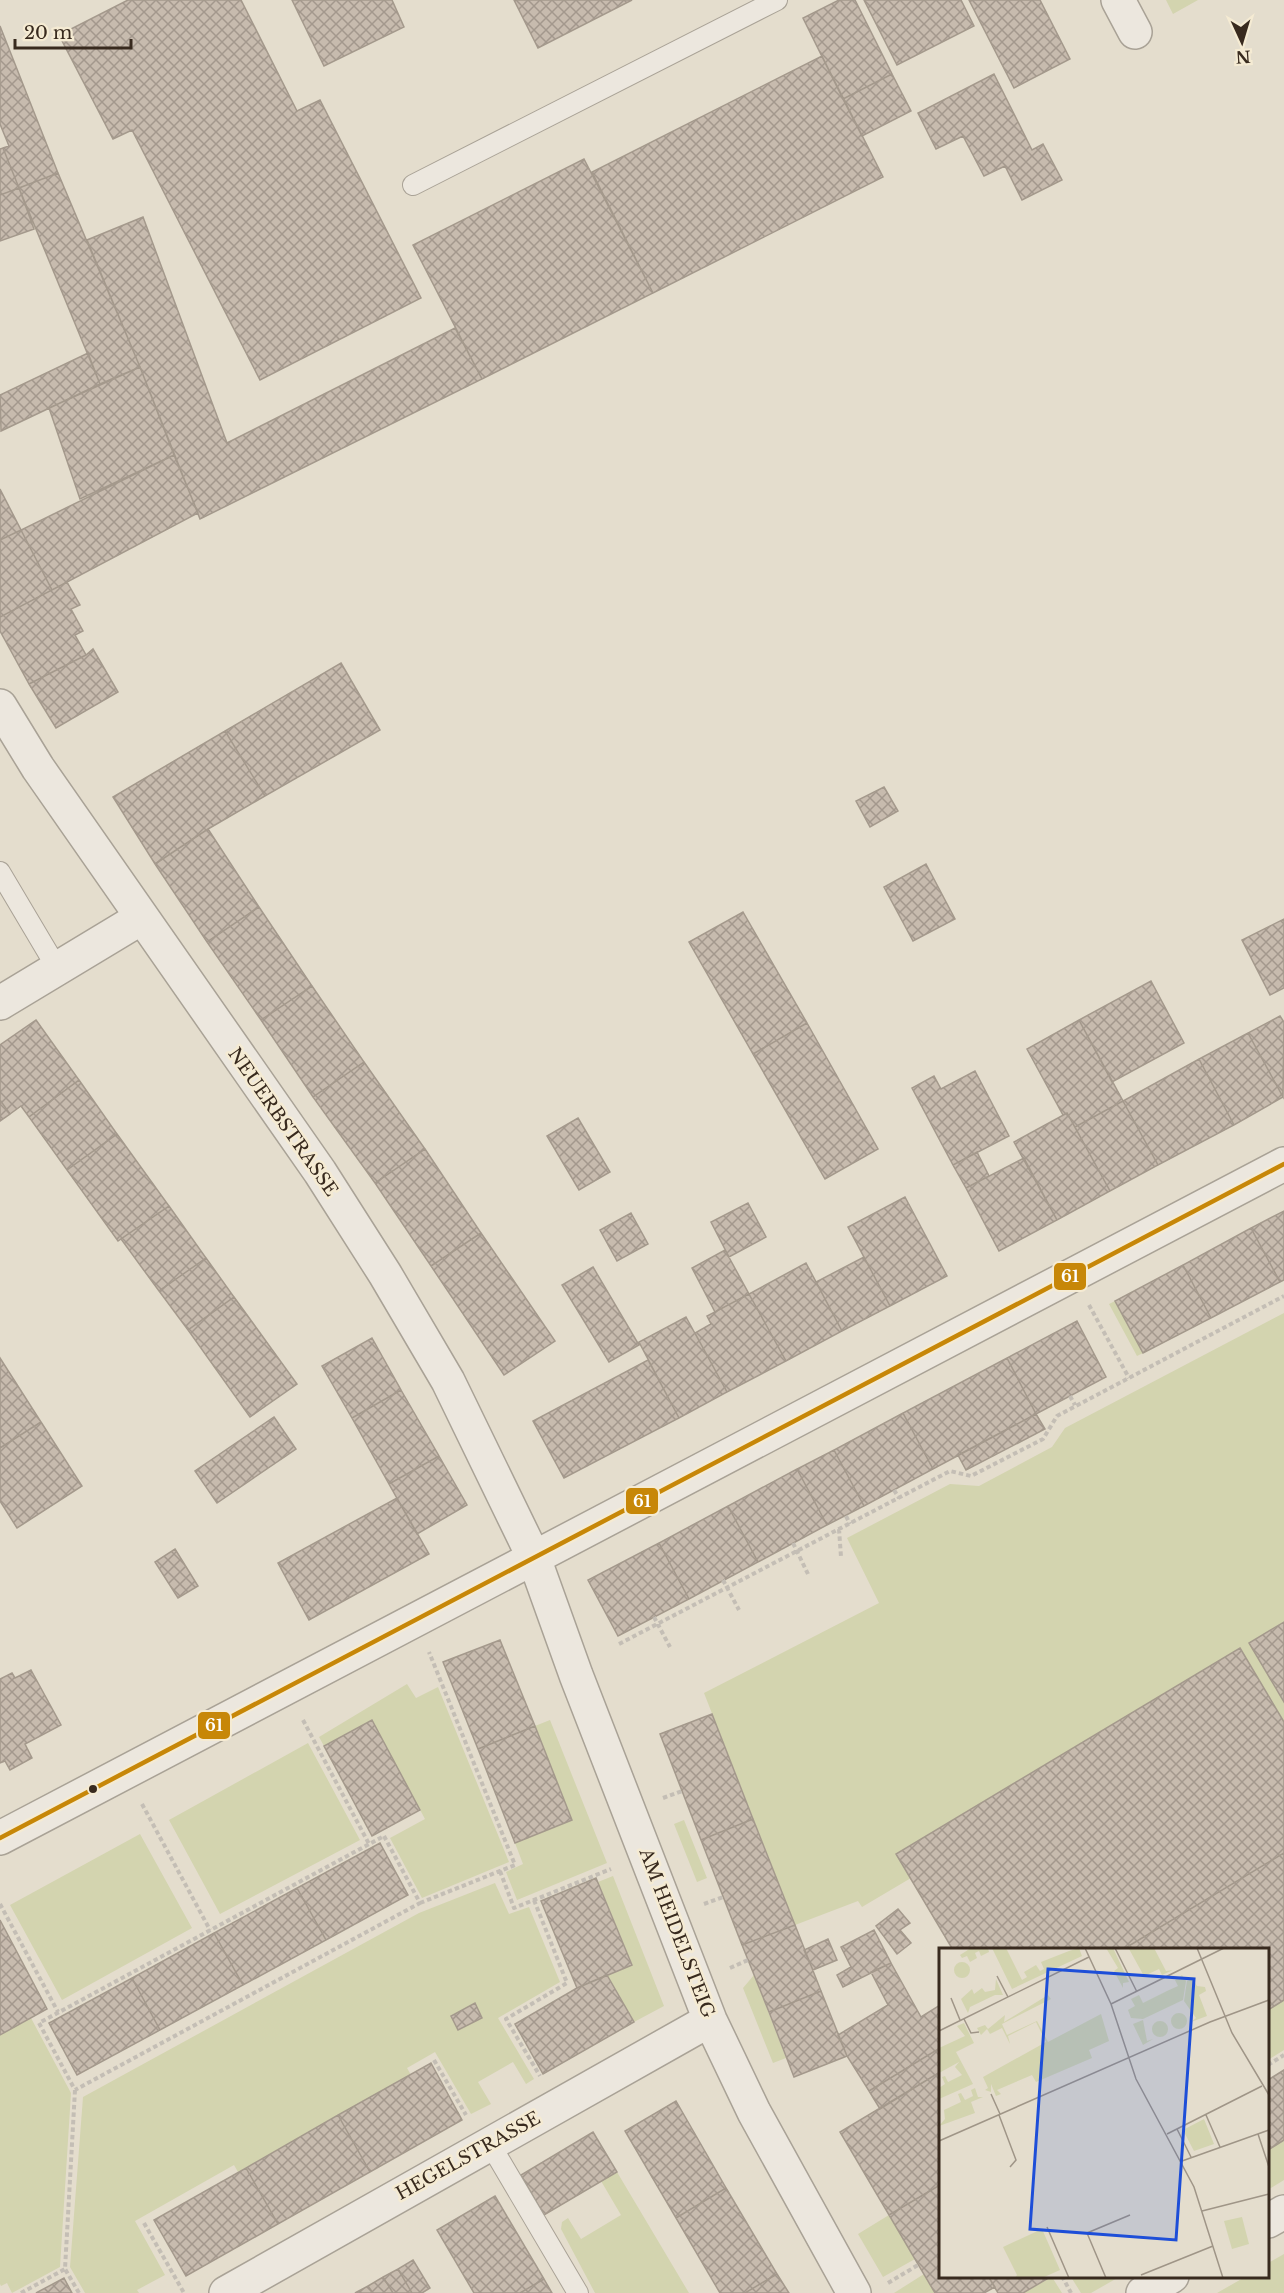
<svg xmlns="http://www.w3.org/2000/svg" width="1284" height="2293" viewBox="0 0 1284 2293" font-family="'Libre Baskerville',serif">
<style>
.green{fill:#d3d4af}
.building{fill:url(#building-cross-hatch);stroke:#a4998c;stroke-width:1.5}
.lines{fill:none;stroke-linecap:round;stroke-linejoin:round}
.service-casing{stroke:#a9a296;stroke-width:22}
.minor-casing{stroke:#a9a296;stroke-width:36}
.tertiary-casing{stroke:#a9a296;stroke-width:36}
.path{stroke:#c4beb5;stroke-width:4;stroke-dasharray:4.5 3;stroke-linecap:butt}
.service{stroke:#ece7de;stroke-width:20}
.minor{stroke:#ece7de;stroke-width:33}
.tertiary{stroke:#ece7de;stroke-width:33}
.bus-1-casing{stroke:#f5ebd3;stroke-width:9}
.bus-1{stroke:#c78708;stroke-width:4.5}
.bus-dot{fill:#382a1e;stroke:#f5ebd3;stroke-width:2}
.labels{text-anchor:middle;stroke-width:5;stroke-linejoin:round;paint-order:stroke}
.street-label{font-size:18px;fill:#382a1e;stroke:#f5ebd3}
.inset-road{fill:none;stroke:#9f9587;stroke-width:1.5}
.view{fill:#1d4ed8;fill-opacity:0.15;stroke:#1d4ed8;stroke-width:3}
.inset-edge{fill:none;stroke:#382a1e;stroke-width:3}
.line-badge{stroke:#f5ebd3;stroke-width:2}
.badge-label{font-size:16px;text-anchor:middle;font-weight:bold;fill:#fff}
</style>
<defs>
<pattern id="building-cross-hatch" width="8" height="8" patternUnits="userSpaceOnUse" patternTransform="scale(1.5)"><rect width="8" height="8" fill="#c7bbae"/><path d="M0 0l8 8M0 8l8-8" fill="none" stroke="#a3988d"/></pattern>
</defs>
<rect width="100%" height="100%" fill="#e4ddcd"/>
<path class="green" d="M 1166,0 L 1198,0 L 1173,14 Z
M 1115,1301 L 1143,1353 L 1137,1356 L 1109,1304 Z
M 1284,1313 L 1284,1622 L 1249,1643 L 1284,1702 L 1284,1722 L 1240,1648 L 911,1878 L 862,1907 L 858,1901 L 795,1925 L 704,1693 L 879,1603 L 847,1538 L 950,1484 L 979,1486 L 1052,1447 L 1065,1428 Z
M 407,1684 L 416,1698 L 438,1687 L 509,1862 L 422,1898 L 390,1838 L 425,1819 L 372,1721 L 324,1746 L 319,1737 Z
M 550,1720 L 607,1863 L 517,1900 L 506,1872 L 523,1864 L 515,1843 L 572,1820 L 535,1726 Z
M 308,1743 L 360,1840 L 220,1914 L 169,1820 Z
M 684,1820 L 707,1878 L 697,1882 L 674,1824 Z
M 140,1834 L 192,1928 L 62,2000 L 10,1905 Z
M 613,1876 L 664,2006 L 634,2022 L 607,1975 L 632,1964 L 598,1882 Z
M 495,1883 L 509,1914 L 529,1907 L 560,1982 L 498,2018 L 534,2079 L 526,2084 L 513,2062 L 478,2082 L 491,2104 L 471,2114 L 435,2052 L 407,2068 L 411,2075 L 238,2172 L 234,2165 L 135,2221 L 165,2275 L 137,2290 L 139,2293 L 85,2293 L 70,2267 L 83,2097 L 419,1913 Z
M 754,1975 L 786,2058 L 773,2063 L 743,1988 Z
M 1284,2000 L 1284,2050 L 1268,2060 L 1268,2010 Z
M 31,2018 L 71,2093 L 60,2267 L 12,2293 L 7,2283 L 1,2286 L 0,2284 L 0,2035 Z
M 1284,2140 L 1284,2180 L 1271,2188 L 1268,2187 L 1268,2150 Z
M 617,2172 L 689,2293 L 595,2293 L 561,2229 L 562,2222 L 568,2218 L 581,2239 L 621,2215 L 601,2181 Z
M 889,2215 L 915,2259 L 883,2277 L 858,2234 Z
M 1284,2254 L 1284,2293 L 1217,2293 L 1245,2277 L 1268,2276 L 1268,2263 Z
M 924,2274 L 935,2293 L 894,2293 Z
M 1052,2277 L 1062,2293 L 1023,2293 Z
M 1071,2277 L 1119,2277 L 1091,2293 L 1081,2293 Z"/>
<path class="building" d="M 128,0 L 241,0 L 297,111 L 320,100 L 421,298 L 260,380 L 132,130 L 113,139 L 59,35 Z
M 292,0 L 392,0 L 404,27 L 324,66 Z
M 514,0 L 632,0 L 538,48 Z
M 839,0 L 855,0 L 892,74 L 843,99 L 803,18 Z
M 864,0 L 961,0 L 974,26 L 897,65 Z
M 969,0 L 1040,0 L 1070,59 L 1014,88 Z
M 0,26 L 58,173 L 19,188 L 3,148 L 9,146 L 0,124 Z
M 822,56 L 883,177 L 653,293 L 592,172 Z
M 892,74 L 911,111 L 862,136 L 843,99 Z
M 994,74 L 1032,150 L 1043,144 L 1062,180 L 1022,200 L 1005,166 L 984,176 L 963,136 L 936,149 L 918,113 Z
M 3,148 L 19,188 L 0,195 L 0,149 Z
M 584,159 L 653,293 L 482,379 L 413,245 Z
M 58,173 L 140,367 L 100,384 L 19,188 Z
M 19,188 L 34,229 L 0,241 L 0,195 Z
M 143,217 L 227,443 L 455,328 L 482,379 L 200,519 L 140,367 L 87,240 Z
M 88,353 L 100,384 L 1,431 L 0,395 Z
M 140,367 L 174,455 L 80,499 L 49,408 Z
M 174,455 L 198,513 L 52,590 L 21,530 Z
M 0,489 L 21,530 L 0,540 Z
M 21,530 L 52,590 L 0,617 L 0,540 Z
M 67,582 L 80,605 L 71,609 L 83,631 L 75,635 L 86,655 L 29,684 L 0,631 L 0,617 Z
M 93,649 L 118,692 L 56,728 L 29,684 L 86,655 Z
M 341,663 L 380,730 L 265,796 L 225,731 Z
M 225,731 L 265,796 L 208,829 L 155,864 L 113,797 Z
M 884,787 L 898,811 L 870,827 L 856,801 Z
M 208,829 L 259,907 L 207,942 L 155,864 Z
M 926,864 L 955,919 L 913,941 L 884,887 Z
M 259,907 L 312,986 L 261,1020 L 207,942 Z
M 743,912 L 807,1023 L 753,1054 L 689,942 Z
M 1284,919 L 1284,988 L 1270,995 L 1242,940 Z
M 1151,981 L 1184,1043 L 1112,1082 L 1079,1020 Z
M 312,986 L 364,1062 L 313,1097 L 261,1020 Z
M 1280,1016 L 1284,1022 L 1283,1097 L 1248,1033 Z
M 36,1020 L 79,1080 L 29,1117 L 21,1106 L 10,1114 L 0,1100 L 0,1045 Z
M 1079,1020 L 1123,1101 L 1075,1127 L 1067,1113 L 1063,1115 L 1027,1049 Z
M 807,1023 L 878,1149 L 825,1179 L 753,1054 Z
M 1248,1033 L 1283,1097 L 1234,1125 L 1199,1059 Z
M 1199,1059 L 1234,1125 L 1158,1165 L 1123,1101 Z
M 364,1062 L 425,1149 L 375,1183 L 313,1097 Z
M 975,1071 L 1009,1136 L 953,1165 L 912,1088 L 934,1076 L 941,1089 Z
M 79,1080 L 117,1134 L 67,1170 L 29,1117 Z
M 0,1100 L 10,1114 L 0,1121 Z
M 1123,1101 L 1158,1165 L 1110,1191 L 1075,1127 Z
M 1067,1113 L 1110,1191 L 1057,1220 L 1014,1142 Z
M 578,1118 L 610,1172 L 579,1190 L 547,1136 Z
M 117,1134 L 169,1206 L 118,1241 L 67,1170 Z
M 425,1149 L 481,1233 L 431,1266 L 375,1183 Z
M 977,1152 L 989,1176 L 966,1188 L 953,1165 Z
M 1024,1158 L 1057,1220 L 999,1251 L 966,1188 Z
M 905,1197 L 947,1276 L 890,1306 L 848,1227 Z
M 748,1203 L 766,1237 L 729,1257 L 711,1222 Z
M 169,1206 L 206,1258 L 159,1291 L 121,1239 Z
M 1284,1211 L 1284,1280 L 1280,1282 L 1251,1228 Z
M 631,1213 L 648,1244 L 617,1261 L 600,1230 Z
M 1251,1228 L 1280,1282 L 1211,1318 L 1183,1265 Z
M 481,1233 L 555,1341 L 504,1375 L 431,1266 Z
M 725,1250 L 749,1294 L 715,1312 L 692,1268 Z
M 864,1257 L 890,1306 L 842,1331 L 816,1282 Z
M 206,1258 L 234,1297 L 188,1330 L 159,1291 Z
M 806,1263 L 842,1331 L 786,1361 L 749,1294 Z
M 1183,1265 L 1211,1318 L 1143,1353 L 1115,1301 Z
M 593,1267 L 639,1345 L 609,1362 L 562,1285 Z
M 749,1294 L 786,1361 L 727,1392 L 695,1333 L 711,1324 L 707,1316 Z
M 234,1297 L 297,1384 L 250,1417 L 188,1330 Z
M 686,1317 L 727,1392 L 679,1418 L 639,1342 Z
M 1077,1321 L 1106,1377 L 1036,1414 L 1007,1358 Z
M 372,1338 L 401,1390 L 352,1418 L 322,1366 Z
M 0,1358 L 41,1422 L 0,1448 Z
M 1007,1358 L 1036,1414 L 933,1469 L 903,1413 Z
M 648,1360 L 679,1418 L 564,1478 L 533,1421 Z
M 401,1390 L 439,1456 L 389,1484 L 352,1418 Z
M 903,1413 L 933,1469 L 864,1506 L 834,1450 Z
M 1036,1414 L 1045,1429 L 966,1470 L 958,1455 Z
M 274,1417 L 296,1449 L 217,1503 L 195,1471 Z
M 41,1422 L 82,1486 L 17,1528 L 0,1501 L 0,1448 Z
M 834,1450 L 864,1506 L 827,1525 L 797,1469 Z
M 439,1456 L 467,1505 L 417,1534 L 389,1484 Z
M 797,1469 L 827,1525 L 758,1562 L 728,1506 Z
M 397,1498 L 429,1554 L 309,1620 L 278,1563 Z
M 728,1506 L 758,1562 L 689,1599 L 659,1543 Z
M 659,1543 L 689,1599 L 618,1636 L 588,1580 Z
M 175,1549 L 198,1586 L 178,1598 L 155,1562 Z
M 1284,1622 L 1284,1702 L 1249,1643 Z
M 500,1640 L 535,1726 L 478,1749 L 443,1662 Z
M 1240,1648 L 1284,1722 L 1284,1853 L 1122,1950 L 953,1950 L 896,1854 Z
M 31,1670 L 61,1725 L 25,1744 L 32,1758 L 10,1770 L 5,1761 L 0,1763 L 0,1679 L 12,1673 L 15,1678 Z
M 712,1714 L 753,1819 L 701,1840 L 660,1734 Z
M 372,1720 L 420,1810 L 372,1836 L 324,1746 Z
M 535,1726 L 572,1820 L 515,1843 L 478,1749 Z
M 753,1819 L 795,1925 L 742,1945 L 701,1840 Z
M 380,1843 L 408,1895 L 326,1940 L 297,1888 Z
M 1284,1853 L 1284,2000 L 1268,2010 L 1268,1950 L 1122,1950 Z
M 596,1878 L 632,1965 L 577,1988 L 541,1901 Z
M 297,1888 L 326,1940 L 243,1985 L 214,1933 Z
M 898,1909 L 910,1923 L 900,1930 L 911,1943 L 897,1954 L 876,1926 Z
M 0,1920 L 47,2009 L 0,2035 Z
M 795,1925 L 821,1991 L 769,2012 L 742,1945 Z
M 874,1930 L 891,1963 L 843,1987 L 837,1975 L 851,1967 L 841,1947 Z
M 214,1933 L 243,1985 L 160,2030 L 132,1978 Z
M 828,1939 L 837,1960 L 813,1970 L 804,1950 Z
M 891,1963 L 921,2017 L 940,2005 L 940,2048 L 869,2091 L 847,2056 L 838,2035 L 888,2005 L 871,1972 Z
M 607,1975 L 634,2022 L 543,2074 L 515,2024 L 577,1988 Z
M 132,1978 L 160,2030 L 77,2075 L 49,2023 Z
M 821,1991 L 847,2056 L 794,2077 L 769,2012 Z
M 475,2003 L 482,2018 L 458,2030 L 451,2016 Z
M 940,2048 L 940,2072 L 880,2109 L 869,2091 Z
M 431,2063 L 462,2120 L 370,2172 L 338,2115 Z
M 1284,2070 L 1284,2140 L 1268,2150 L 1268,2080 Z
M 940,2072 L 940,2185 L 889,2215 L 840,2132 Z
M 676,2101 L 726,2188 L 676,2218 L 625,2131 Z
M 338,2115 L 370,2172 L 278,2224 L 246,2168 Z
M 593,2132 L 617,2172 L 544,2215 L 521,2175 Z
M 246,2168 L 278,2224 L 186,2276 L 154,2220 Z
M 940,2185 L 940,2276 L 988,2276 L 995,2287 L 984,2293 L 935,2293 L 889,2215 Z
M 726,2188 L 777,2274 L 745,2293 L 720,2293 L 676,2218 Z
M 495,2196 L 544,2279 L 520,2293 L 474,2293 L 437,2230 Z
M 413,2260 L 430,2288 L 422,2293 L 412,2293 L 398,2269 Z
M 398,2269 L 412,2293 L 393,2293 L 383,2277 Z
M 777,2274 L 789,2293 L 745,2293 Z
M 988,2276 L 1052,2276 L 1023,2293 L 998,2293 Z
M 383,2277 L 393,2293 L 373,2293 L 368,2286 Z
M 64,2278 L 72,2293 L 36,2293 Z
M 544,2279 L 552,2293 L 520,2293 Z
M 368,2286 L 373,2293 L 355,2293 Z"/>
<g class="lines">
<defs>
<path id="service" d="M 413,185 L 777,0
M 0,872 L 57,968
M 490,2144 L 578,2293"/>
<path id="minor" d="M 1118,0 L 1135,32
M 0,706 L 38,768 L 320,1172 L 385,1274 L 448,1381 L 534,1558 L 576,1675 L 710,2020 L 754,2112 L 854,2293
M 0,1003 L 141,918
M 1268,2221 L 1284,2212
M 226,2293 L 710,2020
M 1143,2293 L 1172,2276"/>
<path id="tertiary" d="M 0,1838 L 1284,1164"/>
</defs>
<use href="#service" class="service-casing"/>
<use href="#minor" class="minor-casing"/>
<use href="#tertiary" class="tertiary-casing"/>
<path class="path" d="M 1089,1305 L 1129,1378
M 1070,1396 L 1075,1405
M 894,1490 L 899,1498
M 846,1516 L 850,1524
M 839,1529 L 841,1557
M 793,1543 L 808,1574
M 723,1580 L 739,1610
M 654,1617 L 670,1647
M 619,1644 L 950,1471 L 971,1476 L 1043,1439 L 1057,1416 L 1284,1296
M 303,1720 L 369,1844
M 663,1798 L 682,1791
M 142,1804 L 210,1930
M 384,1836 L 420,1903 L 75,2090 L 39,2023 Z
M 500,1871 L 514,1908 L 611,1869
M 534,1900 L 567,1983 L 506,2019 L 540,2076
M 420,1903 L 515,1865 L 429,1652
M 0,1904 L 58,2012
M 704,1904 L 723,1897
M 730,1968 L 748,1960
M 434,2060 L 466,2115
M 1268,2065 L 1284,2055
M 75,2090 L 65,2269 L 79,2293
M 144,2223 L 184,2293
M 1062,2276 L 1071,2293
M 888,2283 L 918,2265
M 21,2293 L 65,2269"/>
<use href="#service" class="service"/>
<use href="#minor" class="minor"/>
<use href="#tertiary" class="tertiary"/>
<defs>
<path id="bus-1" d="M 0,1838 L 1284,1164"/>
</defs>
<use href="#bus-1" class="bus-1-casing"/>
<use href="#bus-1" class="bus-1"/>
</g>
<circle class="bus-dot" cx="93" cy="1789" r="5"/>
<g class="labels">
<g class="street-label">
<text transform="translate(283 1122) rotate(55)" y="6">NEUERBSTRASSE</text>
<text transform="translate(677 1933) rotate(69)" y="6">AM HEIDELSTEIG</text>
<text transform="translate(468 2156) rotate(-29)" y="6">HEGELSTRASSE</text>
</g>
</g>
<g transform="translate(939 1948)">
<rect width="330" height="330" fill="#e4ddcd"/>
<path d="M 32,0 L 49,0 L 50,4 L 42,8 L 40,3 L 36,5 L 38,10 L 31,14 L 28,8 L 23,10 L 21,7 ZM 53,0 L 67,0 L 83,32 L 88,29 L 85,24 L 97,17 L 101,23 L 105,21 L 102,14 L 130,3 L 140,0 L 143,8 L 73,41 ZM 167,0 L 174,0 L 190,34 L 184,35 L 184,40 L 175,23 L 179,20 ZM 215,0 L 227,23 L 234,22 L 223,27 L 220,21 L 205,28 L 190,1 ZM15 22a8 8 0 1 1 16 0a8 8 0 1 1-16 0ZM 243,27 L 247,33 L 244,52 L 204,71 L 192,70 L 189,62 L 196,58 L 192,51 L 200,47 L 204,55 L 228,43 L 239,38 L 236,32 ZM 57,31 L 64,47 L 56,47 L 31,59 L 29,65 L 22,51 L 33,41 L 35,46 L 43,40 L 46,44 L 56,42 ZM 254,31 L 258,38 L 266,39 L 267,43 L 260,47 L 268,68 L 252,74 L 257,70 L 245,53 L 248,33 ZM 109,47 L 112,51 L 63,76 L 68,87 L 98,73 L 109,94 L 162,66 L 170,93 L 150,102 L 153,110 L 97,134 L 93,127 L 58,142 L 62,146 L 57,148 L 52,136 L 52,144 L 46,142 L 49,140 L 44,129 L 107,94 L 97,74 L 69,88 L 71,96 L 63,80 L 51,86 L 48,81 L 42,87 L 38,80 L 46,77 L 49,81 L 66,67 L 65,74 ZM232 73a8 8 0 1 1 16 0a8 8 0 1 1-16 0ZM 204,72 L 208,93 L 214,91 L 204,97 L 194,76 ZM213 81a8 8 0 1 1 16 0a8 8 0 1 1-16 0ZM 25,75 L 35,95 L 17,104 L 34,136 L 0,151 L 0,140 L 6,136 L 3,129 L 6,128 L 9,134 L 23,127 L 16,119 L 20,114 L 0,125 L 0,100 L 26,88 L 18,78 ZM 36,140 L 39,149 L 44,149 L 32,154 L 36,165 L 0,178 L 6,171 L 5,162 L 22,154 L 19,146 L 22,145 L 26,152 L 34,148 L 32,142 ZM 265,171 L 275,196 L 255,203 L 244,182 ZM 303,269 L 310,296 L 293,301 L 285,273 ZM 103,281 L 121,322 L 103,330 L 76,330 L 78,327 L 64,299 Z" fill="#d3d4af"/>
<path class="inset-road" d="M 146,0 L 172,56 L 197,131 L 255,239 L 284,330M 176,0 L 198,44M 258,0 L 293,85 L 330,147M 58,28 L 69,49M 12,50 L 21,72M 172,56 L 285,0M 25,71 L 32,85 L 40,84M 0,83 L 150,9M 52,146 L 61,166M 60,167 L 77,212 L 71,219M 267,167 L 281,199M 238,181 L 252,209M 228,186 L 323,138M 319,186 L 330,219M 0,193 L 271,74 L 330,52M 243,213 L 330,182M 263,263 L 330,246M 108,279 L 130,330M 202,327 L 274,298M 167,330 L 148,285 L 191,267"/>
<path class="view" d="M 109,21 L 255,31 L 237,292 L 91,281 Z"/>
<rect width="330" height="330" class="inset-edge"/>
</g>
<g class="line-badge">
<rect x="1053" y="1262" width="34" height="29" rx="6" fill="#c78708"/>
<rect x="625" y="1487" width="34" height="28" rx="6" fill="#c78708"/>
<rect x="197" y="1711" width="34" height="29" rx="6" fill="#c78708"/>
</g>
<g class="badge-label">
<text x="1070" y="1282">61</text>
<text x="642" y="1507">61</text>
<text x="214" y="1731">61</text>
</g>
<g transform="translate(1242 42) rotate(176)" stroke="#f5ebd3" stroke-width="4.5" paint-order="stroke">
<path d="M0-4.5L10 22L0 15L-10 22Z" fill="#382a1e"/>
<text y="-9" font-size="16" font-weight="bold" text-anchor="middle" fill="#382a1e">N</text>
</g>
<path d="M15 39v9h116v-9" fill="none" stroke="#382a1e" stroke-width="3"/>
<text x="24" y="39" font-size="18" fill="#382a1e" stroke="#f5ebd3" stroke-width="4.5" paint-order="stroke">20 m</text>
</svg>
